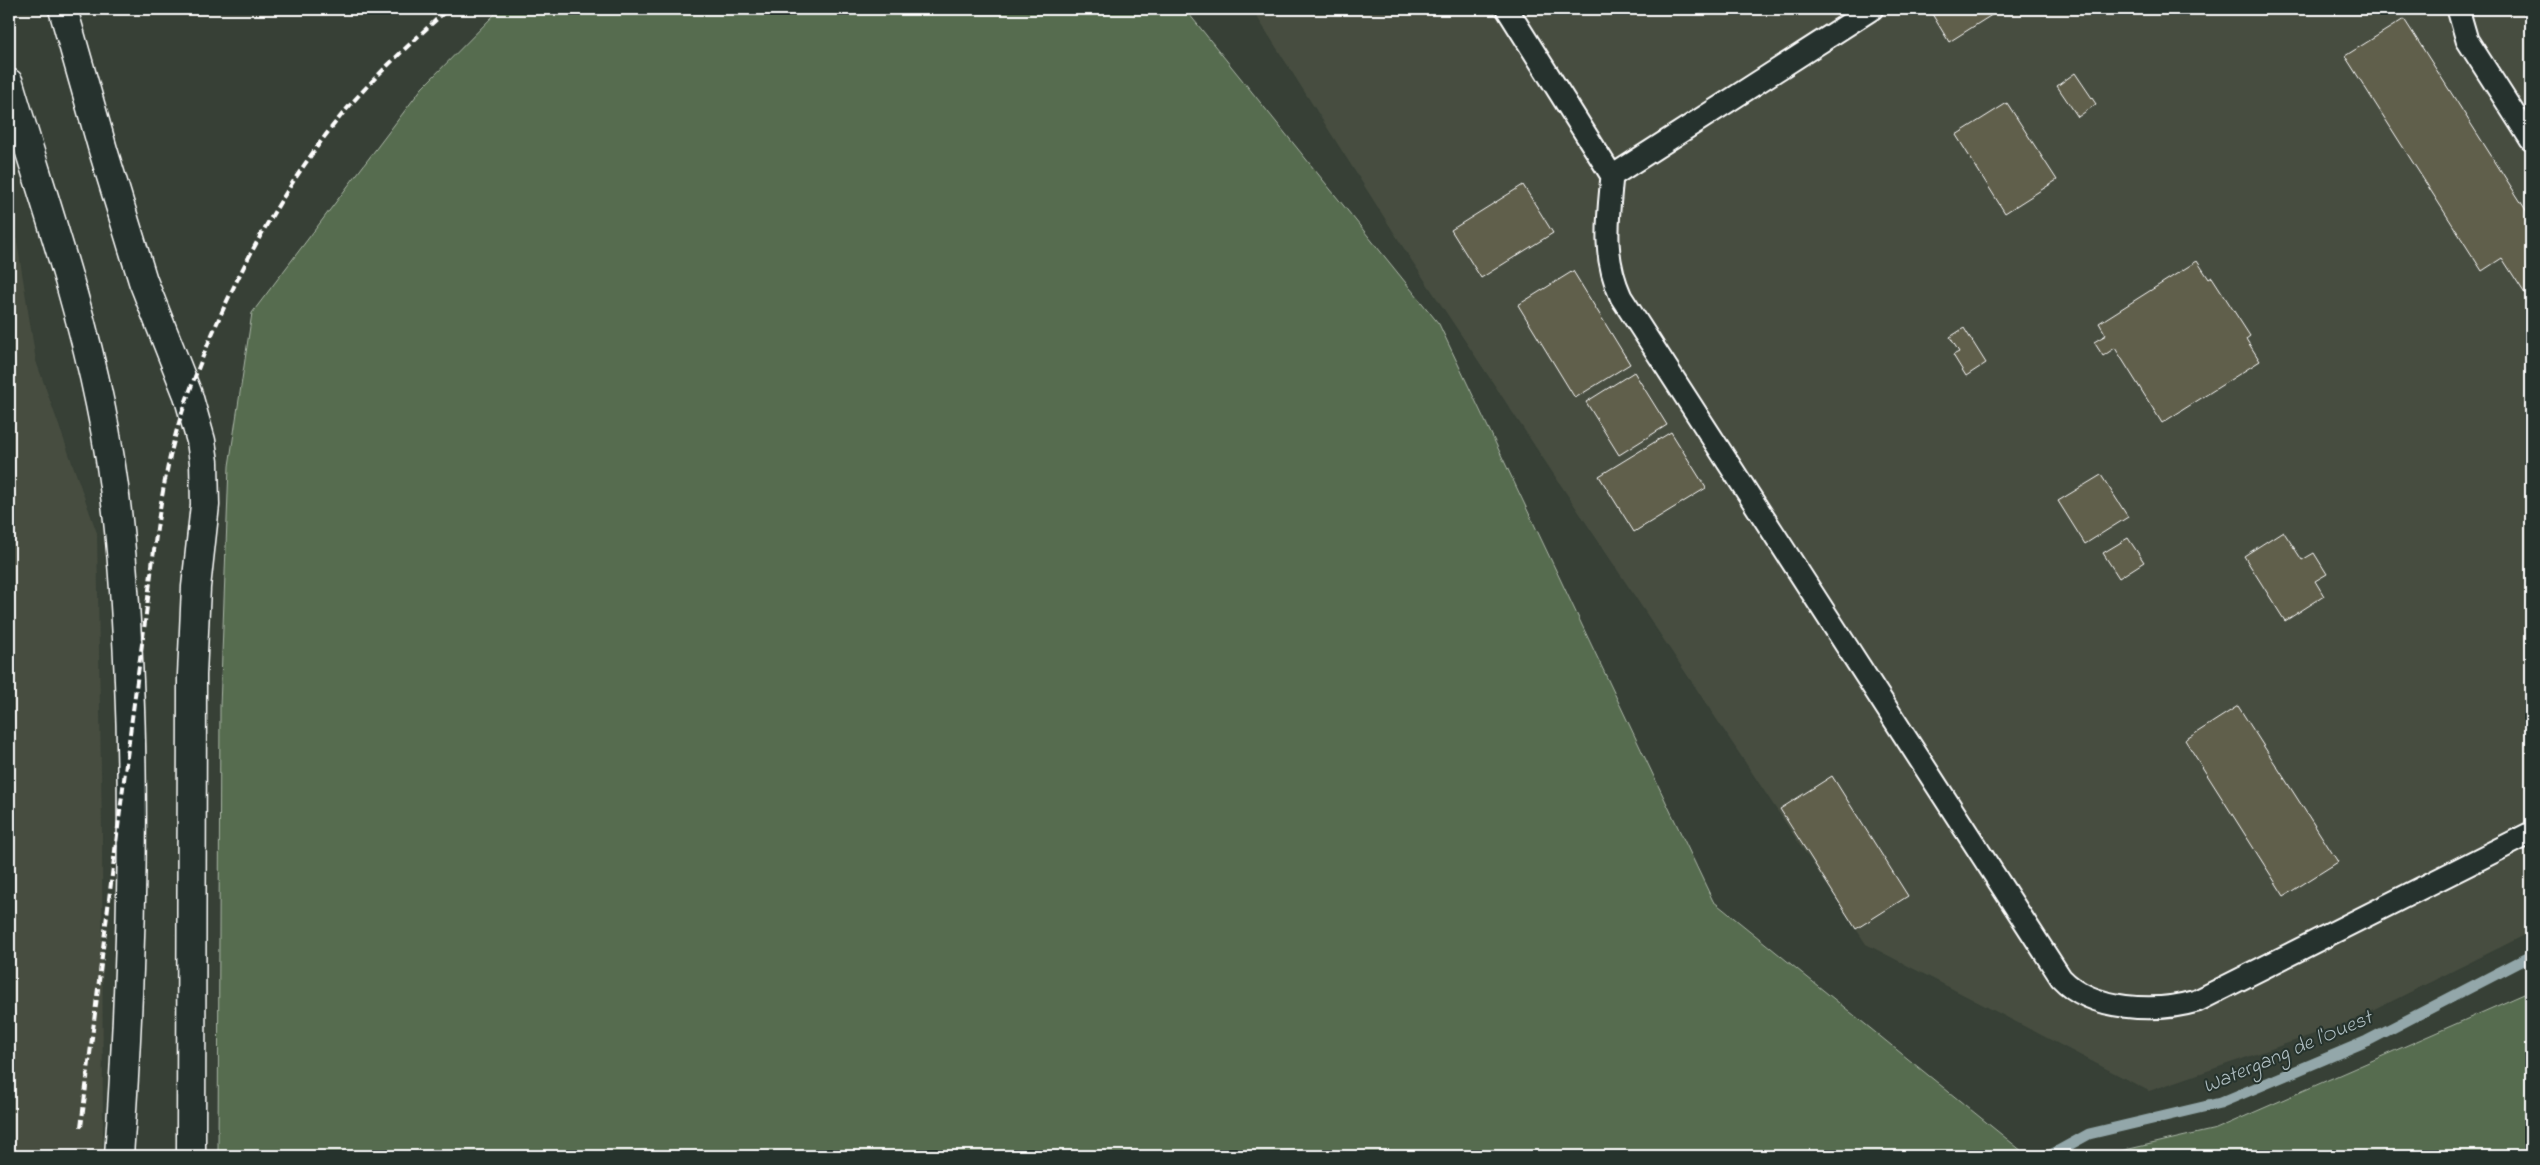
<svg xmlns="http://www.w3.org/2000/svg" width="2540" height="1165" viewBox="0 0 2540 1165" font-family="'Indie Flower',sans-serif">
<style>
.built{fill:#474d40}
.green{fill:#576c50;stroke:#abb6a8}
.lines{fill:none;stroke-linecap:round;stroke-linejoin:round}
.stream{stroke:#93a7aa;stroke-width:11}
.building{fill:#605f4b;stroke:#fff}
.service-casing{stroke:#fff;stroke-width:25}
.minor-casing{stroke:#fff;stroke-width:31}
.service{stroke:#26332d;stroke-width:21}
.minor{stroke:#26332d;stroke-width:28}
.rail{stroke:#fff;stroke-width:4;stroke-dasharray:8 4;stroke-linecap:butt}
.labels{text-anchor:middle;stroke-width:4;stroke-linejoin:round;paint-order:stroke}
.water-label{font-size:21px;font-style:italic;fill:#aebdc0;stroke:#26332d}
</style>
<rect width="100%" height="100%" fill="#374036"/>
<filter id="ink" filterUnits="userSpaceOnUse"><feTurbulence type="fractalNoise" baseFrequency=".02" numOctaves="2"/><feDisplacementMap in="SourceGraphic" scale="10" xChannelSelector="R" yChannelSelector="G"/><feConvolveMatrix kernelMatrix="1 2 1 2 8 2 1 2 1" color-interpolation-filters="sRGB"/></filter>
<g filter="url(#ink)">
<path class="built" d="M 1252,9 L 2531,9 L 2531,932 L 2352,1021 L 2149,1091 L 1866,944 L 1412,261 Z
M 9,191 L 36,361 L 97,533 L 102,830 L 103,1156 L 9,1156 Z"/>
<path class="green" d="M 500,9 L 1185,9 L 1439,324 L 1713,901 L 2028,1156 L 218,1156 L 220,707 L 229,466 L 252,313 L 422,88 Z
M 2531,991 L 2531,1156 L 2099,1156 L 2216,1129 Z"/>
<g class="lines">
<path class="stream" d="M 2049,1156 L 2089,1134 L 2220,1103 L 2367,1041 L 2531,956"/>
</g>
<path class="building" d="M 1929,9 L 1996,9 L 1998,11 L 1949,42 Z
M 2404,19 L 2531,218 L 2531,303 L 2502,258 L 2482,271 L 2345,56 Z
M 2075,73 L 2096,104 L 2078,117 L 2057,86 Z
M 2007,103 L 2057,180 L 2005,213 L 1956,135 Z
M 1523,185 L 1553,233 L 1481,278 L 1451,230 Z
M 2197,261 L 2209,279 L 2212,277 L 2250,336 L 2246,339 L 2260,361 L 2162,423 L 2115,348 L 2103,356 L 2094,342 L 2106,335 L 2099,323 Z
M 1573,271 L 1630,364 L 1575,398 L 1518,305 Z
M 1964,328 L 1986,363 L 1966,376 L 1953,355 L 1959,352 L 1950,337 Z
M 1634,372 L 1667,425 L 1619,455 L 1586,402 Z
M 1671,432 L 1706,488 L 1634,532 L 1599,476 Z
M 2101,475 L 2128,517 L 2085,544 L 2058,501 Z
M 2283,531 L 2302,560 L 2314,553 L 2327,574 L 2315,581 L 2324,596 L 2285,621 L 2244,556 Z
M 2128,538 L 2144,562 L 2119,578 L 2103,553 Z
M 2238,706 L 2338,862 L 2284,896 L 2185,740 Z
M 1832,776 L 1908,896 L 1856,929 L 1780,809 Z"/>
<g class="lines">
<defs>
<path id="service" d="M 1507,9 L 1612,176
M 1872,9 L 1612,176 C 1608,220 1602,255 1621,297 L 2061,978 C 2092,1011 2156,1013 2197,1001 L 2531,833
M 2458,9 L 2467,40 L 2531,140"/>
<path id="minor" d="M 63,9 L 103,150 L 143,281 L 188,395 L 201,441 L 204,462 L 205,505 L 196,587 L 192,675 L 191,1156
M 9,83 C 40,189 78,295 100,404 C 119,494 125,588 129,681 C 136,840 130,998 119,1156"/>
</defs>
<use href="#service" class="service-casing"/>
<use href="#minor" class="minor-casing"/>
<use href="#service" class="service"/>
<use href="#minor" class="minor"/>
<path class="rail" d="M 81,1127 C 101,966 120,804 142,644 C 154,560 159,472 189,393 C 221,304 266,216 322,140 C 357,92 404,49 448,9"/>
</g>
</g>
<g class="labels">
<g class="water-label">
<text transform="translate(2287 1051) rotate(-23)" y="7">Watergang de l'Ouest</text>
</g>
</g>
<rect width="2540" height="1165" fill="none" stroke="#26332d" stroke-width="30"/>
<rect x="15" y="15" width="2510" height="1135" fill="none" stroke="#fff" stroke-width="2" filter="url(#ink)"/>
</svg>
